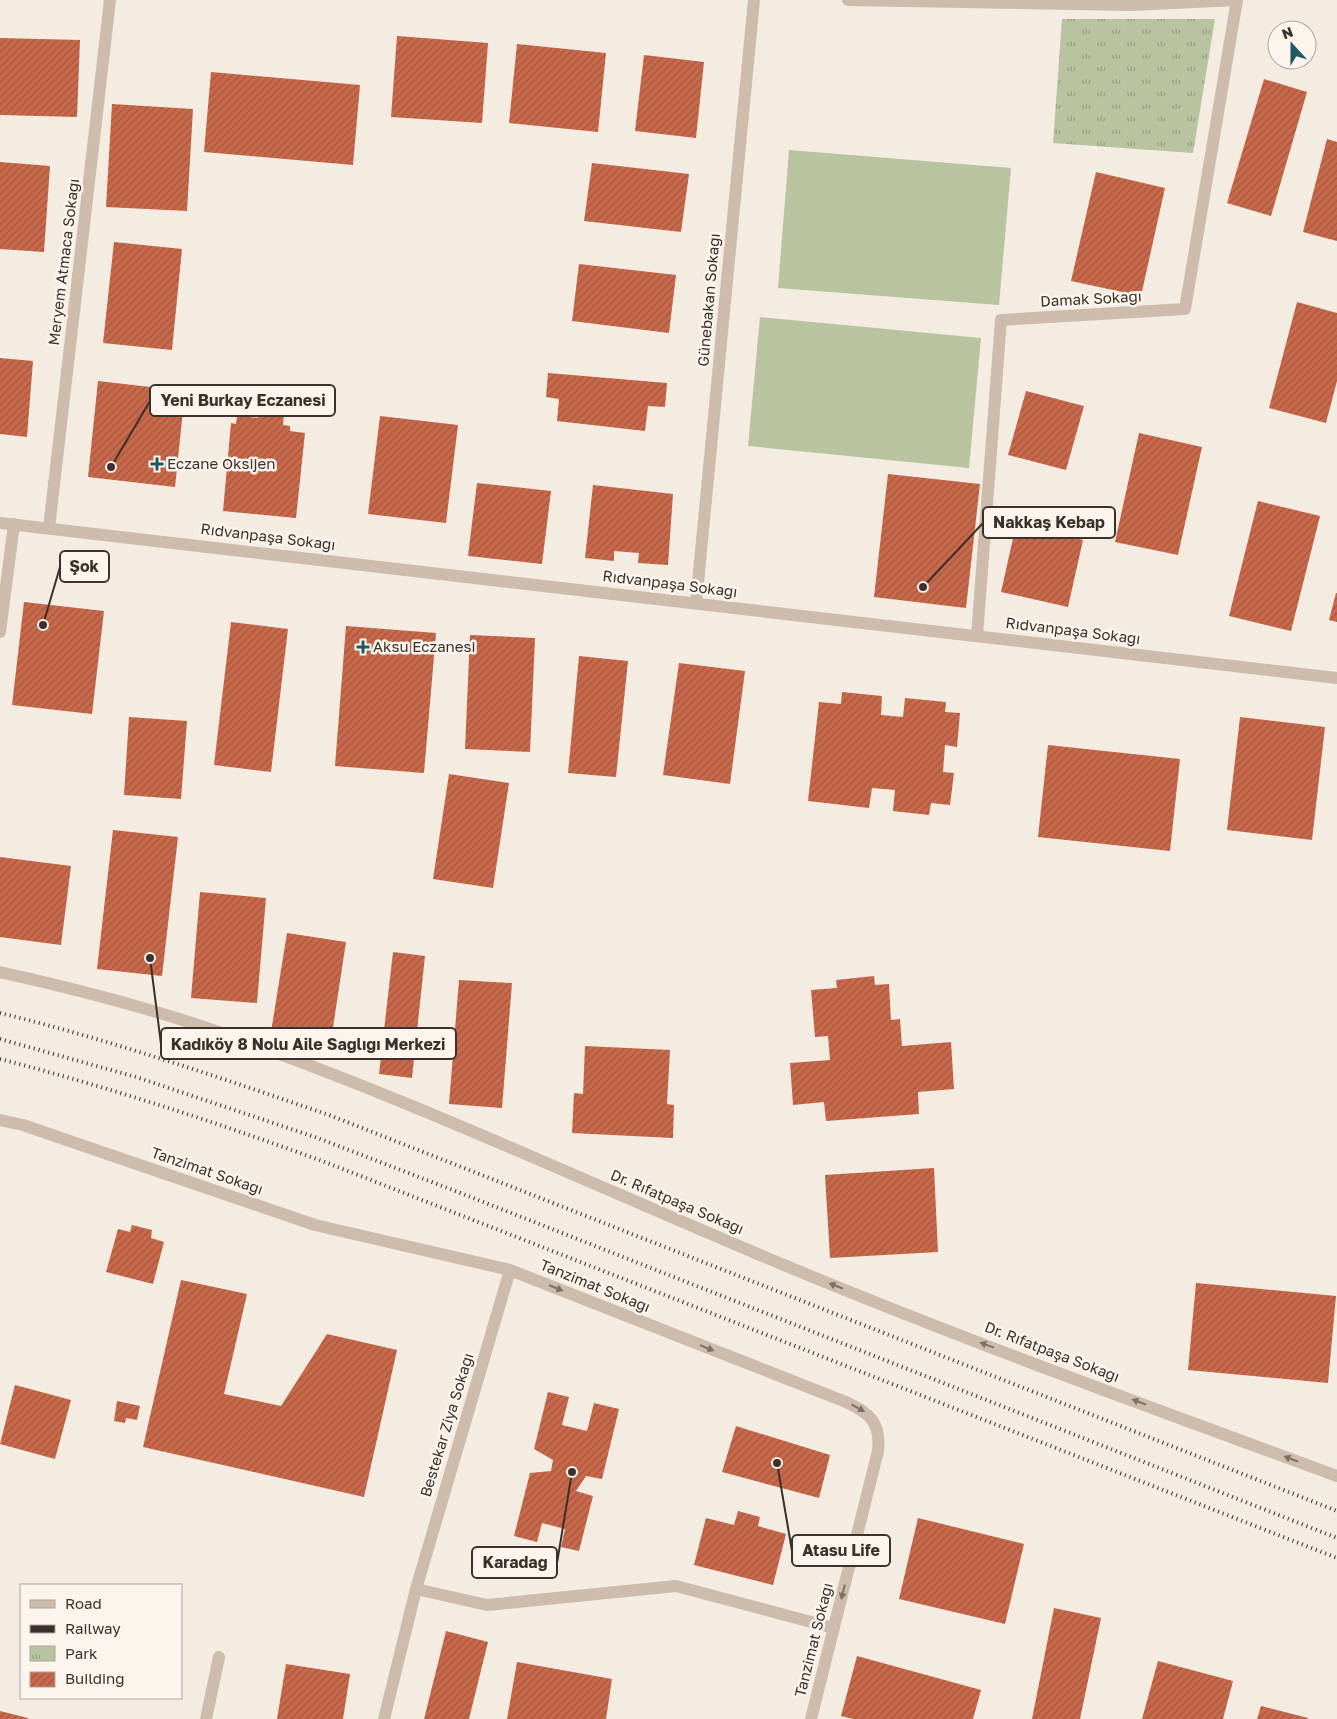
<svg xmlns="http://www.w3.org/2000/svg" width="1337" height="1719" viewBox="0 0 1337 1719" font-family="'Golos Text',sans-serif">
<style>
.park{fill:url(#park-tufts)}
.pitch{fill:#b8c4a0}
.building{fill:url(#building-hatch)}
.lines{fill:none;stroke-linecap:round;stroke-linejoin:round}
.minor{stroke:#cdbbac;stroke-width:12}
.tertiary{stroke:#cdbbac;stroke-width:12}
.rail{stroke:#3b302b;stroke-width:4;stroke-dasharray:1 4;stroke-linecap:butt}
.oneway{fill:#7d6f65}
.poi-dot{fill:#1f5a5e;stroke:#fbf5ee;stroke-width:2}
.labels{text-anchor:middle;stroke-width:5;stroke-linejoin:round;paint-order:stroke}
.street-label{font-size:15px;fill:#3b302b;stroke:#fbf5ee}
.poi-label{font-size:15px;fill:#3b302b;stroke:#fbf5ee;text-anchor:start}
.leader{fill:none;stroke:#3b302b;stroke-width:2}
.callout-dot{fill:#3b302b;stroke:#fbf5ee;stroke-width:2}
.callout{fill:#fbf5ee;stroke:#3b302b;stroke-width:2}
.callout-label{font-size:16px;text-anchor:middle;font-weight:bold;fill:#3b302b}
</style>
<defs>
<pattern id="park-tufts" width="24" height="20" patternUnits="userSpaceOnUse" patternTransform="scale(1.25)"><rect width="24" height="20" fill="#b8c4a0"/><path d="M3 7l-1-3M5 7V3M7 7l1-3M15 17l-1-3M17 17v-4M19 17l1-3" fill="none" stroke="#97a083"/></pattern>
<pattern id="building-hatch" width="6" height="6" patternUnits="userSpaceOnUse" patternTransform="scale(1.25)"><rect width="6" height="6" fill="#c8694b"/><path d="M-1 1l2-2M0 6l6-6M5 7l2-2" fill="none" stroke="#a4573f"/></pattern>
</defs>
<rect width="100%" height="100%" fill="#f4ebe1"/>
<path class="park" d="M 1062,19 L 1215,19 L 1193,153 L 1053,143 Z"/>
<path class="pitch" d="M 789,150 L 1011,168 L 999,305 L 778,288 Z
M 760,317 L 981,338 L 969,468 L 748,446 Z"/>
<path class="building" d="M 397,36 L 488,43 L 482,123 L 391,117 Z
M 0,38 L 80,40 L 77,117 L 0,115 Z
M 517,44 L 606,53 L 598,132 L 509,123 Z
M 644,55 L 704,62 L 696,138 L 635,131 Z
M 211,72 L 360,85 L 353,165 L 204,152 Z
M 1264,79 L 1307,92 L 1271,216 L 1227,203 Z
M 112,104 L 193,109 L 187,211 L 106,207 Z
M 1327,139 L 1337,142 L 1337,241 L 1303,232 Z
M 0,162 L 50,166 L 44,252 L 0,249 Z
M 592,163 L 689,174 L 681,232 L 584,221 Z
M 1096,172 L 1165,188 L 1141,296 L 1071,281 Z
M 114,242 L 182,249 L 172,350 L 103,343 Z
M 579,264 L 676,275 L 669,333 L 572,321 Z
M 1297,302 L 1337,313 L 1337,381 L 1326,423 L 1269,408 Z
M 0,358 L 33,361 L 27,437 L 0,434 Z
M 548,373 L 667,383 L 665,407 L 648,406 L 645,431 L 557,421 L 559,399 L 546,397 Z
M 98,381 L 185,391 L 175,487 L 88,477 Z
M 1026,391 L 1084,406 L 1066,470 L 1008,455 Z
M 259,411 L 284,413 L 283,425 L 290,426 L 290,431 L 305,433 L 296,518 L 223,511 L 231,423 L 236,424 L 237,416 L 258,418 Z
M 380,416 L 458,425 L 446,523 L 368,514 Z
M 1139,433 L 1202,447 L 1178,555 L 1115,542 Z
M 888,474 L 980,484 L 966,608 L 874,597 Z
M 477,483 L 551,491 L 542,564 L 468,556 Z
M 593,485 L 673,494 L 668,565 L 638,563 L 639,553 L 614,551 L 614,561 L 585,558 Z
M 1258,501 L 1320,516 L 1291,631 L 1229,616 Z
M 1016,525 L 1083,540 L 1068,607 L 1001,592 Z
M 1336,593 L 1337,593 L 1337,622 L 1329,620 Z
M 24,602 L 104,611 L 92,714 L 12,705 Z
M 231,622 L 288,629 L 271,772 L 214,765 Z
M 346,626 L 436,633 L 424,773 L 335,766 Z
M 470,635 L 535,638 L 530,752 L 465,749 Z
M 579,656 L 628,661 L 616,777 L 568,773 Z
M 679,663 L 745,671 L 730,784 L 663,775 Z
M 842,692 L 882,696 L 881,715 L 903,717 L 905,698 L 946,702 L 945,712 L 960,713 L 957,747 L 945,745 L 943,772 L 954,773 L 950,805 L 931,803 L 929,815 L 893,811 L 895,790 L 872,788 L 869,808 L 808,801 L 819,702 L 841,704 Z
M 129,717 L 187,721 L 181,799 L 124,795 Z
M 1240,717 L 1325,727 L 1312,840 L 1227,830 Z
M 1048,745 L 1180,759 L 1170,851 L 1038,837 Z
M 449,774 L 509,783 L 493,888 L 433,879 Z
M 113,830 L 178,837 L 162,976 L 97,969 Z
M 0,857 L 71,866 L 61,945 L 0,937 Z
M 200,892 L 266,898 L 257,1003 L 191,998 Z
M 287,933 L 346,942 L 330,1047 L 270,1038 Z
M 393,952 L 425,956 L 412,1078 L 379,1074 Z
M 874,976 L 875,985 L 889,984 L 891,1020 L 900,1019 L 902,1046 L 951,1042 L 954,1089 L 918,1092 L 919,1114 L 826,1121 L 824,1102 L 793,1105 L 790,1063 L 830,1060 L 828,1036 L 815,1037 L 811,990 L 837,988 L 836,980 Z
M 459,980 L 512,983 L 502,1108 L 449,1104 Z
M 585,1046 L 670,1050 L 667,1104 L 674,1105 L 673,1138 L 572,1133 L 574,1093 L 583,1094 Z
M 934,1168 L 938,1252 L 830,1258 L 825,1175 Z
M 132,1225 L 152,1230 L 151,1238 L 164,1242 L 153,1284 L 106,1272 L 118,1229 L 130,1232 Z
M 181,1280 L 247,1294 L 224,1394 L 281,1406 L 327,1334 L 397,1350 L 364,1497 L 143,1447 Z
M 1196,1283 L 1336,1296 L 1328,1383 L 1188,1370 Z
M 15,1385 L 71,1400 L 55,1459 L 0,1444 Z
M 548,1392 L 569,1397 L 562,1425 L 587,1431 L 594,1403 L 619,1409 L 602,1479 L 586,1476 L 576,1491 L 593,1496 L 579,1551 L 561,1547 L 565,1529 L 542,1523 L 537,1542 L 514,1536 L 530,1473 L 551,1471 L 553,1460 L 534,1449 Z
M 117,1401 L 140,1406 L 137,1420 L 126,1418 L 125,1423 L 114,1421 Z
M 736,1426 L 830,1455 L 819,1498 L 722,1472 Z
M 738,1511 L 760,1517 L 758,1526 L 786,1534 L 773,1585 L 694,1565 L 706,1518 L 734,1525 Z
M 918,1518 L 1024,1544 L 1005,1624 L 899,1599 Z
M 1054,1608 L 1101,1618 L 1080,1719 L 1032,1719 Z
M 446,1631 L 488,1642 L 469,1719 L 424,1719 Z
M 857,1656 L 981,1690 L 973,1719 L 853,1719 L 841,1716 Z
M 1158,1661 L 1233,1681 L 1223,1719 L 1142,1719 Z
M 517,1662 L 612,1679 L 606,1719 L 507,1719 Z
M 286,1664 L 350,1674 L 343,1719 L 277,1719 Z
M 1261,1706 L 1308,1718 L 1308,1719 L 1257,1719 Z
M 0,1711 L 28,1718 L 28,1719 L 0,1719 Z"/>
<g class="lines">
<path class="minor" d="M 848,0 L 1131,5 L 1237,0
M 0,523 L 1337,678
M 49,528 L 110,0
M 696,603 L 754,0
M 0,632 L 14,524
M 977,636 L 1001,320 L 1185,309 L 1237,0
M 0,1120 L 23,1125 L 315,1225 L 510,1270 L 846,1402 C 870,1413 881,1423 878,1451 L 811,1719
M 416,1589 L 487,1605 L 676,1586 L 834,1628
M 206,1719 L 219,1657
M 384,1719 L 416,1589 L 510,1270"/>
<path class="tertiary" d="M 0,972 C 68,987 135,1004 201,1026 C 392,1091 575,1177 760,1255 C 950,1335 1144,1405 1337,1476"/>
<path class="rail" d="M 0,1013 C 111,1040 221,1078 329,1115 L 1337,1511
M 0,1039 L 136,1077 L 315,1137 L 463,1194 L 1337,1538
M 0,1059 C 112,1088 222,1124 330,1164 L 1337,1558"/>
</g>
<defs><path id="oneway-solid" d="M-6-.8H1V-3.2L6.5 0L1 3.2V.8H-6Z" transform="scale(1.25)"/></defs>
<g class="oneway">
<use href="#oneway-solid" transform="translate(836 1286) rotate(-159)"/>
<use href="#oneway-solid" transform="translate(556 1288) rotate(22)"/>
<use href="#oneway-solid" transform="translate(987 1345) rotate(-160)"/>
<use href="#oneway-solid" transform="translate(707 1348) rotate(22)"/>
<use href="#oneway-solid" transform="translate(1139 1402) rotate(-159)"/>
<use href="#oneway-solid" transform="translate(858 1408) rotate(29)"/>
<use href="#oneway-solid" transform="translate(1291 1459) rotate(-159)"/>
<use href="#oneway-solid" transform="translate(843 1592) rotate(104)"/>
</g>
<g class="poi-dot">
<path d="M154.5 456.5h5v5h5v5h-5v5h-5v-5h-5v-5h5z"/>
<path d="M360.5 639.5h5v5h5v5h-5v5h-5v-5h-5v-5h5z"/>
</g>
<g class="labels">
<g class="street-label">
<text transform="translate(64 262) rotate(-83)" y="5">Meryem Atmaca Sokağı</text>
<text transform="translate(1091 299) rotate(-3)" y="5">Damak Sokağı</text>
<text transform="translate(709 300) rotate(-85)" y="5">Günebakan Sokağı</text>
<text transform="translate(268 537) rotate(7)" y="5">Rıdvanpaşa Sokağı</text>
<text transform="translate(670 584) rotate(7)" y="5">Rıdvanpaşa Sokağı</text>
<text transform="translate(1073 631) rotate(7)" y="5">Rıdvanpaşa Sokağı</text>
<text transform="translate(207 1171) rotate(19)" y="5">Tanzimat Sokağı</text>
<text transform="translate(677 1202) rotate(23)" y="5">Dr. Rıfatpaşa Sokağı</text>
<text transform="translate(595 1286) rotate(22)" y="5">Tanzimat Sokağı</text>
<text transform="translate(1052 1352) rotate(21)" y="5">Dr. Rıfatpaşa Sokağı</text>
<text transform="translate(447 1425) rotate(-73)" y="5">Bestekar Ziya Sokağı</text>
<text transform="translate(814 1640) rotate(-76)" y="5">Tanzimat Sokağı</text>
</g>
<g class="poi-label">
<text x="167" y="469">Eczane Oksijen</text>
<text x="373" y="652">Aksu Eczanesi</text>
</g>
</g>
<path class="leader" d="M111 467L150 401M923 587L983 523M43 625L60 567M150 958L161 1044M777 1463L792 1551M572 1472L557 1563"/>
<g class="callout-dot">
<circle cx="111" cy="467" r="5"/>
<circle cx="923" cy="587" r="5"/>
<circle cx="43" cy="625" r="5"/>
<circle cx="150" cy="958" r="5"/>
<circle cx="777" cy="1463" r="5"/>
<circle cx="572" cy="1472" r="5"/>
</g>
<g class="callout">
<rect x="150" y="385" width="185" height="31" rx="5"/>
<rect x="983" y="507" width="132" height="31" rx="5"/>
<rect x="60" y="551" width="49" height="31" rx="5"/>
<rect x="161" y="1028" width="295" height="31" rx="5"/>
<rect x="792" y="1535" width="98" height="31" rx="5"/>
<rect x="472" y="1547" width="85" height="31" rx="5"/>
</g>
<g class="callout-label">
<text x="243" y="406">Yeni Burkay Eczanesi</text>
<text x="1049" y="528">Nakkaş Kebap</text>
<text x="84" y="572">Şok</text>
<text x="308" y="1050">Kadıköy 8 Nolu Aile Sağlığı Merkezi</text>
<text x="841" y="1556">Atasu Life</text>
<text x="515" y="1568">Karadağ</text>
</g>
<rect x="20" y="1584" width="162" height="115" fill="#fbf5ee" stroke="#aea6a0"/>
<rect x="30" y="1600" width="25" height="8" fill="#cdbbac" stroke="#aea6a0"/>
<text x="65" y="1609" font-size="15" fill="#3b302b">Road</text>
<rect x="30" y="1625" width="25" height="8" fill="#3b302b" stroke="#aea6a0"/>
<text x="65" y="1634" font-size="15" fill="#3b302b">Railway</text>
<rect x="30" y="1646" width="25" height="15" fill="url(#park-tufts)" stroke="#aea6a0"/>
<text x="65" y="1659" font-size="15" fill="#3b302b">Park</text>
<rect x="30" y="1672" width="25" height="15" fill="url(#building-hatch)" stroke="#aea6a0"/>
<text x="65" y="1684" font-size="15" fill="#3b302b">Building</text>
<g transform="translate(1292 45) rotate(339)"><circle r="24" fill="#fbf5ee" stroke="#aea6a0"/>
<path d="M0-4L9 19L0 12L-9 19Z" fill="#1f5a5e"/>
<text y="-8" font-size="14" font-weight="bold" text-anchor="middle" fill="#3b302b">N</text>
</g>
</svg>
